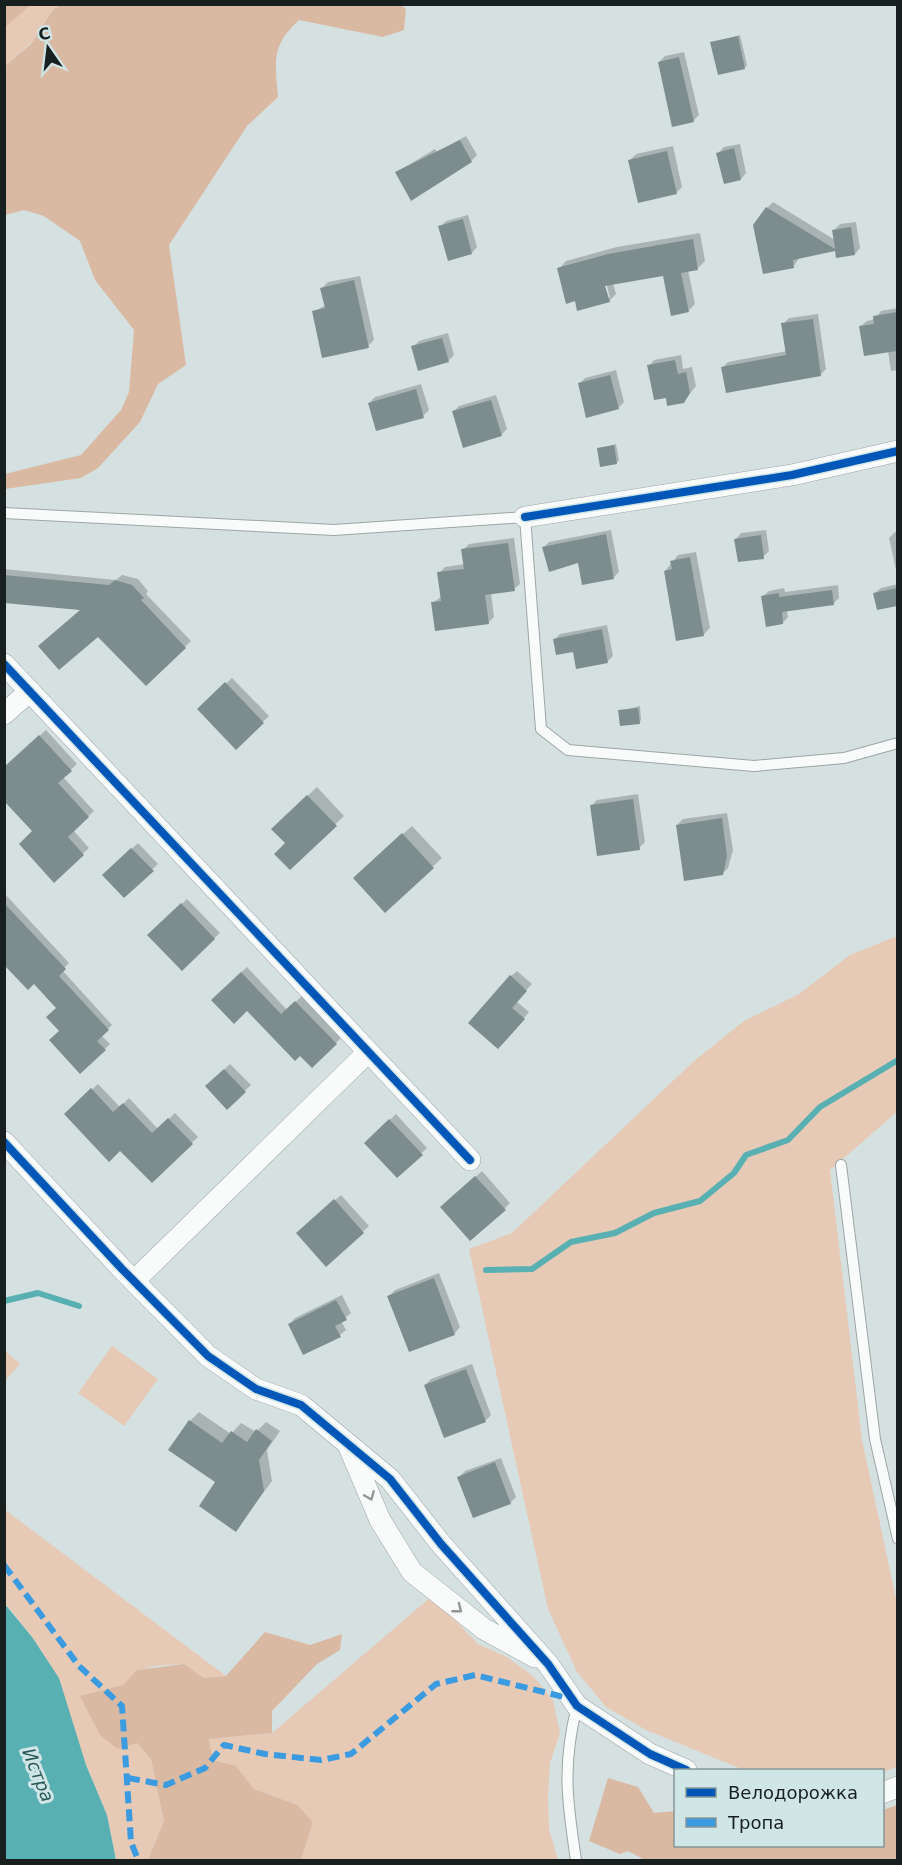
<svg xmlns="http://www.w3.org/2000/svg" width="902" height="1865" viewBox="0 0 902 1865" font-family="'DejaVu Sans',sans-serif">
<style>
.green{fill:#e7cab6}
.forest{fill:#dab9a2}
.water{fill:#59b0b2}
.shadow{fill:#0003;fill-rule:evenodd}
.lines{fill:none;stroke-linecap:round;stroke-linejoin:round}
.stream{stroke:#59b0b2;stroke-width:6}
.building{fill:#7d8d8e}
.lane-casing{stroke:#9da6a6;stroke-width:12}
.street-casing{stroke:#9da6a6;stroke-width:22}
.lane{stroke:#f9fafa;stroke-width:10}
.street{stroke:#f9fafa;stroke-width:21}
.quiet{stroke:#3b9be0;stroke-width:6;stroke-dasharray:12 6;stroke-linecap:butt}
.cycleway-casing{stroke:#d0e5e5;stroke-width:11}
.cycleway{stroke:#0057b8;stroke-width:8}
.oneway{stroke:#949797}
.labels{text-anchor:middle;stroke-width:6;stroke-linejoin:round;paint-order:stroke}
.water-label{font-size:18px;font-style:italic;fill:#2a5a5b;stroke:#d0e5e5}
</style>
<rect width="100%" height="100%" fill="#d5e0e0"/>
<path class="green" d="M 31,5 L 60,5 L 53,10 L 31,43 L 5,66 L 4,27 Z
M 897,936 L 897,1112 L 830,1170 L 862,1440 L 897,1603 L 897,1767 L 883,1772 L 744,1770 L 646,1730 L 606,1707 L 577,1672 L 548,1609 L 469,1249 L 512,1233 L 694,1061 L 744,1021 L 799,994 L 850,955 Z
M 112,1346 L 158,1379 L 124,1426 L 78,1393 Z
M 5,1351 L 20,1364 L 5,1381 Z
M 4,1509 L 226,1676 L 204,1678 L 184,1664 C 155,1666 143,1663 123,1685 L 137,1743 L 151,1759 L 164,1821 L 148,1860 L 116,1860 L 107,1815 L 32,1637 L 5,1603 Z
M 432,1596 L 478,1644 L 507,1657 L 533,1676 L 553,1700 L 560,1733 L 550,1763 L 548,1797 L 549,1829 L 558,1860 L 301,1860 L 313,1822 L 297,1805 L 254,1789 L 235,1766 L 213,1760 L 209,1739 L 272,1733 Z"/>
<path class="forest" d="M 5,4 L 31,4 L 31,5 L 5,27 Z
M 401,5 L 406,9 L 404,30 L 383,37 L 299,20 C 271,46 275,61 278,97 L 247,126 L 169,245 L 186,365 L 158,384 L 140,422 L 98,468 L 81,478 L 5,489 L 5,474 L 81,455 L 121,410 L 129,392 L 134,330 L 95,280 L 80,241 L 44,216 L 24,210 L 5,215 L 5,66 L 31,44 L 53,10 L 60,5 Z
M 265,1632 L 310,1645 L 342,1634 L 340,1650 L 317,1664 L 272,1711 L 272,1733 L 209,1739 L 213,1760 L 236,1766 L 254,1789 L 297,1805 L 313,1822 L 301,1860 L 148,1860 L 164,1821 L 151,1759 L 137,1743 L 118,1749 L 100,1735 L 80,1696 L 123,1685 L 137,1670 L 184,1664 L 204,1678 L 226,1676 Z
M 608,1778 L 638,1787 L 654,1813 L 675,1811 L 676,1846 L 882,1846 L 883,1810 L 897,1805 L 897,1860 L 645,1860 L 628,1851 L 620,1854 L 589,1841 Z"/>
<path class="water" d="M 4,1603 L 32,1637 L 59,1678 L 86,1765 L 107,1815 L 116,1860 L 5,1860 Z"/>
<path class="shadow" d="M 740,35 L 747,65 L 744,68 L 712,43 Z
M 684,52 L 699,115 L 693,121 L 659,62 L 665,56 Z
M 466,136 L 477,155 L 471,161 L 397,172 L 435,149 L 437,152 Z
M 740,144 L 746,173 L 741,179 L 718,153 L 724,147 Z
M 673,146 L 682,187 L 676,193 L 630,160 L 636,154 Z
M 773,202 L 835,240 L 834,230 L 840,224 L 856,222 L 860,248 L 855,254 L 837,250 L 799,258 L 794,266 L 767,208 Z
M 468,215 L 477,247 L 472,253 L 440,227 L 446,221 Z
M 700,233 L 705,261 L 697,269 L 688,270 L 695,304 L 688,311 L 664,274 L 613,283 L 616,294 L 609,301 L 576,300 L 559,269 L 566,261 L 617,247 ZM 605,278 L 610,298 L 607,298 L 602,279 Z
M 360,276 L 374,340 L 368,346 L 313,312 L 326,305 L 322,288 L 328,282 Z
M 898,308 L 898,370 L 891,371 L 888,351 L 861,326 L 867,321 L 875,319 L 881,311 Z
M 818,314 L 826,369 L 820,375 L 722,368 L 728,362 L 787,351 L 783,324 L 789,318 Z
M 448,333 L 454,355 L 448,361 L 413,347 L 419,341 Z
M 681,355 L 683,369 L 692,367 L 696,386 L 684,401 L 667,396 L 649,366 L 654,360 Z
M 616,370 L 624,402 L 618,408 L 579,384 L 585,378 Z
M 421,384 L 429,410 L 423,416 L 369,403 L 375,397 Z
M 496,395 L 507,429 L 501,435 L 453,412 L 459,406 Z
M 616,444 L 619,460 L 616,463 L 599,449 Z
M 611,530 L 619,572 L 614,577 L 543,548 L 549,542 Z
M 766,530 L 769,551 L 763,557 L 736,539 L 741,533 Z
M 895,532 L 898,532 L 898,579 L 889,538 Z
M 514,538 L 520,584 L 514,589 L 491,592 L 494,617 L 488,623 L 433,603 L 442,596 L 439,573 L 445,567 L 465,564 L 463,550 L 469,544 Z
M 696,552 L 710,628 L 704,634 L 678,639 L 665,571 L 678,555 Z
M 4,569 L 116,580 L 122,575 L 138,579 L 148,591 L 146,594 L 191,641 L 146,684 L 82,609 L 4,602 Z
M 898,584 L 898,604 L 878,608 L 875,593 L 881,588 Z
M 838,585 L 839,598 L 834,603 L 787,610 L 788,617 L 783,623 L 763,596 L 769,591 L 784,588 L 785,592 Z
M 607,625 L 613,656 L 607,662 L 554,640 L 560,634 Z
M 232,678 L 269,716 L 236,748 L 199,709 Z
M 640,706 L 641,720 L 639,723 L 620,711 Z
M 46,730 L 77,764 L 63,777 L 94,811 L 73,830 L 89,848 L 54,880 L 4,768 Z
M 317,787 L 344,816 L 290,868 L 287,843 L 273,829 Z
M 638,794 L 645,842 L 639,848 L 591,806 L 597,800 Z
M 727,813 L 733,850 L 728,868 L 722,874 L 677,825 L 683,819 Z
M 412,826 L 442,858 L 385,911 L 364,869 Z
M 138,843 L 158,864 L 124,896 L 104,875 Z
M 4,893 L 69,963 L 62,970 L 112,1025 L 101,1035 L 110,1044 L 80,1072 L 61,1030 L 58,1008 L 34,982 L 4,963 Z
M 187,899 L 220,933 L 182,969 L 150,935 Z
M 247,967 L 287,1010 L 302,996 L 341,1038 L 312,1066 L 247,1009 L 213,1000 Z
M 517,971 L 532,984 L 516,1001 L 529,1012 L 504,1041 L 511,976 Z
M 230,1064 L 251,1085 L 227,1108 L 207,1086 Z
M 98,1084 L 120,1107 L 129,1098 L 158,1129 L 175,1113 L 198,1137 L 152,1181 L 120,1149 L 66,1114 Z
M 396,1114 L 427,1148 L 397,1176 L 366,1143 Z
M 482,1171 L 510,1203 L 504,1209 L 448,1202 Z
M 341,1195 L 369,1226 L 326,1265 L 304,1228 Z
M 439,1273 L 460,1327 L 455,1333 L 410,1350 L 389,1296 L 395,1290 Z
M 342,1295 L 351,1313 L 341,1321 L 346,1330 L 340,1335 L 290,1324 L 295,1318 Z
M 472,1364 L 491,1415 L 485,1421 L 445,1436 L 425,1385 L 431,1379 Z
M 199,1412 L 231,1434 L 241,1423 L 256,1432 L 266,1422 L 280,1431 L 267,1450 L 272,1481 L 236,1530 L 190,1421 Z
M 501,1458 L 516,1497 L 510,1503 L 459,1477 L 465,1471 Z"/>
<g class="lines">
<path class="stream" d="M 486,1270 L 532,1269 L 571,1242 L 615,1233 L 654,1213 L 700,1201 L 734,1173 L 746,1155 L 788,1140 L 820,1107 L 898,1060
M 4,1301 L 38,1293 L 79,1306"/>
</g>
<path class="building" d="M 738,36 L 745,69 L 718,75 L 710,42 Z
M 679,57 L 694,122 L 672,127 L 658,62 Z
M 460,140 L 472,162 L 411,201 L 395,172 Z
M 734,148 L 741,180 L 724,184 L 716,153 Z
M 667,151 L 677,194 L 638,203 L 628,160 Z
M 766,207 L 835,249 L 832,230 L 851,227 L 855,255 L 836,258 L 835,251 L 793,260 L 794,268 L 763,274 L 753,225 Z
M 463,219 L 472,254 L 448,261 L 438,226 Z
M 693,239 L 698,270 L 681,273 L 689,312 L 671,316 L 663,276 L 605,286 L 610,302 L 577,311 L 575,301 L 566,304 L 557,268 L 608,254 Z
M 354,280 L 369,348 L 322,358 L 312,311 L 325,308 L 320,288 Z
M 897,312 L 897,351 L 864,356 L 859,326 L 874,324 L 873,316 Z
M 813,319 L 821,376 L 726,393 L 721,367 L 786,355 L 781,323 Z
M 442,338 L 449,362 L 418,371 L 411,346 Z
M 675,360 L 678,374 L 686,372 L 690,393 L 684,403 L 667,406 L 666,398 L 654,400 L 647,365 Z
M 610,375 L 619,409 L 586,418 L 578,383 Z
M 416,389 L 424,418 L 376,431 L 368,403 Z
M 491,400 L 502,436 L 463,448 L 452,411 Z
M 614,445 L 617,464 L 600,467 L 597,448 Z
M 606,534 L 614,579 L 582,585 L 578,563 L 549,572 L 542,547 Z
M 761,535 L 764,559 L 738,562 L 734,539 Z
M 508,543 L 515,591 L 485,595 L 489,624 L 435,631 L 431,602 L 441,601 L 437,572 L 464,569 L 461,549 Z
M 690,557 L 704,636 L 676,641 L 664,571 L 672,569 L 670,561 Z
M 4,575 L 109,585 L 115,580 L 132,585 L 144,598 L 141,600 L 186,648 L 146,686 L 98,637 L 59,670 L 38,646 L 80,610 L 4,603 Z
M 897,588 L 897,606 L 877,610 L 873,593 Z
M 832,590 L 834,605 L 782,612 L 783,624 L 766,627 L 761,596 L 779,593 L 779,597 Z
M 602,629 L 608,663 L 576,669 L 573,652 L 556,655 L 553,639 Z
M 225,682 L 264,723 L 236,750 L 197,709 Z
M 638,708 L 640,724 L 620,726 L 618,710 Z
M 39,735 L 72,771 L 58,783 L 89,817 L 68,837 L 84,855 L 54,883 L 19,844 L 32,831 L 4,801 L 4,767 Z
M 307,795 L 337,826 L 290,870 L 274,854 L 285,843 L 271,829 Z
M 633,799 L 640,850 L 597,856 L 590,805 Z
M 722,818 L 727,856 L 723,875 L 684,881 L 676,825 Z
M 402,833 L 434,868 L 385,913 L 353,878 Z
M 131,848 L 154,871 L 124,898 L 102,875 Z
M 4,903 L 66,969 L 59,976 L 109,1030 L 97,1041 L 106,1050 L 80,1074 L 49,1040 L 59,1031 L 46,1017 L 56,1008 L 34,984 L 28,990 L 4,965 Z
M 181,903 L 215,939 L 182,971 L 147,935 Z
M 241,972 L 281,1014 L 295,1001 L 337,1044 L 312,1068 L 300,1056 L 295,1061 L 247,1011 L 234,1024 L 211,1000 Z
M 510,975 L 527,991 L 512,1008 L 525,1019 L 498,1049 L 468,1023 Z
M 224,1069 L 246,1092 L 227,1110 L 205,1086 Z
M 91,1088 L 113,1112 L 123,1103 L 152,1133 L 168,1118 L 193,1144 L 152,1183 L 120,1151 L 109,1162 L 64,1114 Z
M 389,1119 L 423,1155 L 397,1178 L 364,1143 Z
M 475,1176 L 506,1210 L 470,1241 L 440,1207 Z
M 334,1199 L 364,1233 L 326,1267 L 296,1233 Z
M 434,1278 L 455,1335 L 409,1352 L 387,1296 Z
M 336,1300 L 347,1320 L 335,1326 L 341,1337 L 303,1355 L 288,1324 Z
M 466,1369 L 486,1422 L 444,1438 L 424,1385 Z
M 189,1420 L 222,1443 L 231,1431 L 247,1442 L 256,1429 L 272,1441 L 259,1460 L 264,1491 L 236,1532 L 199,1506 L 215,1482 L 168,1450 Z
M 495,1462 L 511,1504 L 473,1518 L 457,1477 Z"/>
<g class="lines">
<defs>
<path id="lane" d="M 4,513 L 334,530 L 525,517 L 541,729 L 568,750 L 754,766 L 844,758 L 898,743
M 841,1165 L 875,1439 L 898,1539
M 576,1860 C 567,1801 562,1765 577,1706"/>
<path id="street" d="M 525,517 L 792,475 L 898,451
M 4,664 L 470,1160
M 4,714 L 30,691
M 4,1142 L 122,1269 L 208,1356 L 256,1389 L 301,1405 L 390,1479 L 441,1544 L 548,1664 L 577,1706 L 650,1754 L 686,1770
M 134,1281 L 368,1052
M 349,1447 L 380,1520 L 412,1572 L 484,1629 L 535,1657
M 882,1793 L 898,1787"/>
</defs>
<use href="#lane" class="lane-casing"/>
<use href="#street" class="street-casing"/>
<use href="#lane" class="lane"/>
<use href="#street" class="street"/>
<path class="quiet" d="M 4,1565 L 79,1666 L 122,1706 L 131,1842 L 138,1860
M 128,1778 L 166,1785 L 205,1768 L 224,1745 L 265,1754 L 321,1760 L 351,1754 L 436,1684 L 475,1675 L 572,1699"/>
<defs>
<path id="cycleway" d="M 525,517 L 792,475 L 898,451
M 4,664 L 470,1160
M 4,1142 L 122,1269 L 208,1356 L 256,1389 L 301,1405 L 390,1479 L 441,1544 L 548,1664 L 577,1706 L 650,1754 L 686,1770"/>
</defs>
<use href="#cycleway" class="cycleway-casing"/>
<use href="#cycleway" class="cycleway"/>
</g>
<defs><path id="oneway-chevron" d="M-2-3.5L2.5 0L-2 3.5" fill="none" stroke-width="1.6" stroke-linecap="round" stroke-linejoin="round" transform="scale(1.5)"/></defs>
<g class="oneway">
<use href="#oneway-chevron" transform="translate(370 1496) rotate(67)"/>
<use href="#oneway-chevron" transform="translate(458 1609) rotate(38)"/>
</g>
<g class="labels">
<g class="water-label">
<text transform="translate(38 1775) rotate(68)" y="6">Истра</text>
</g>
</g>
<rect width="902" height="1865" fill="none" stroke="#181f1f" stroke-width="12"/>
<rect x="674" y="1769" width="210" height="78" fill="#d0e5e5" stroke="#869696" stroke-width="1.5"/>
<rect x="686" y="1788" width="30" height="9" fill="#0057b8" stroke="#869696" stroke-width="1.5"/>
<text x="728" y="1799" font-size="18" fill="#181f1f">Велодорожка</text>
<rect x="686" y="1818" width="30" height="9" fill="#3b9be0" stroke="#869696" stroke-width="1.5"/>
<text x="728" y="1829" font-size="18" fill="#181f1f">Тропа</text>
<g transform="translate(48 48) rotate(346)" stroke="#d0e5e5" stroke-width="4.5" paint-order="stroke">
<path d="M0-4.5L10 22L0 15L-10 22Z" fill="#181f1f"/>
<text y="-9" font-size="16" font-weight="bold" text-anchor="middle" fill="#181f1f">С</text>
</g>
</svg>
